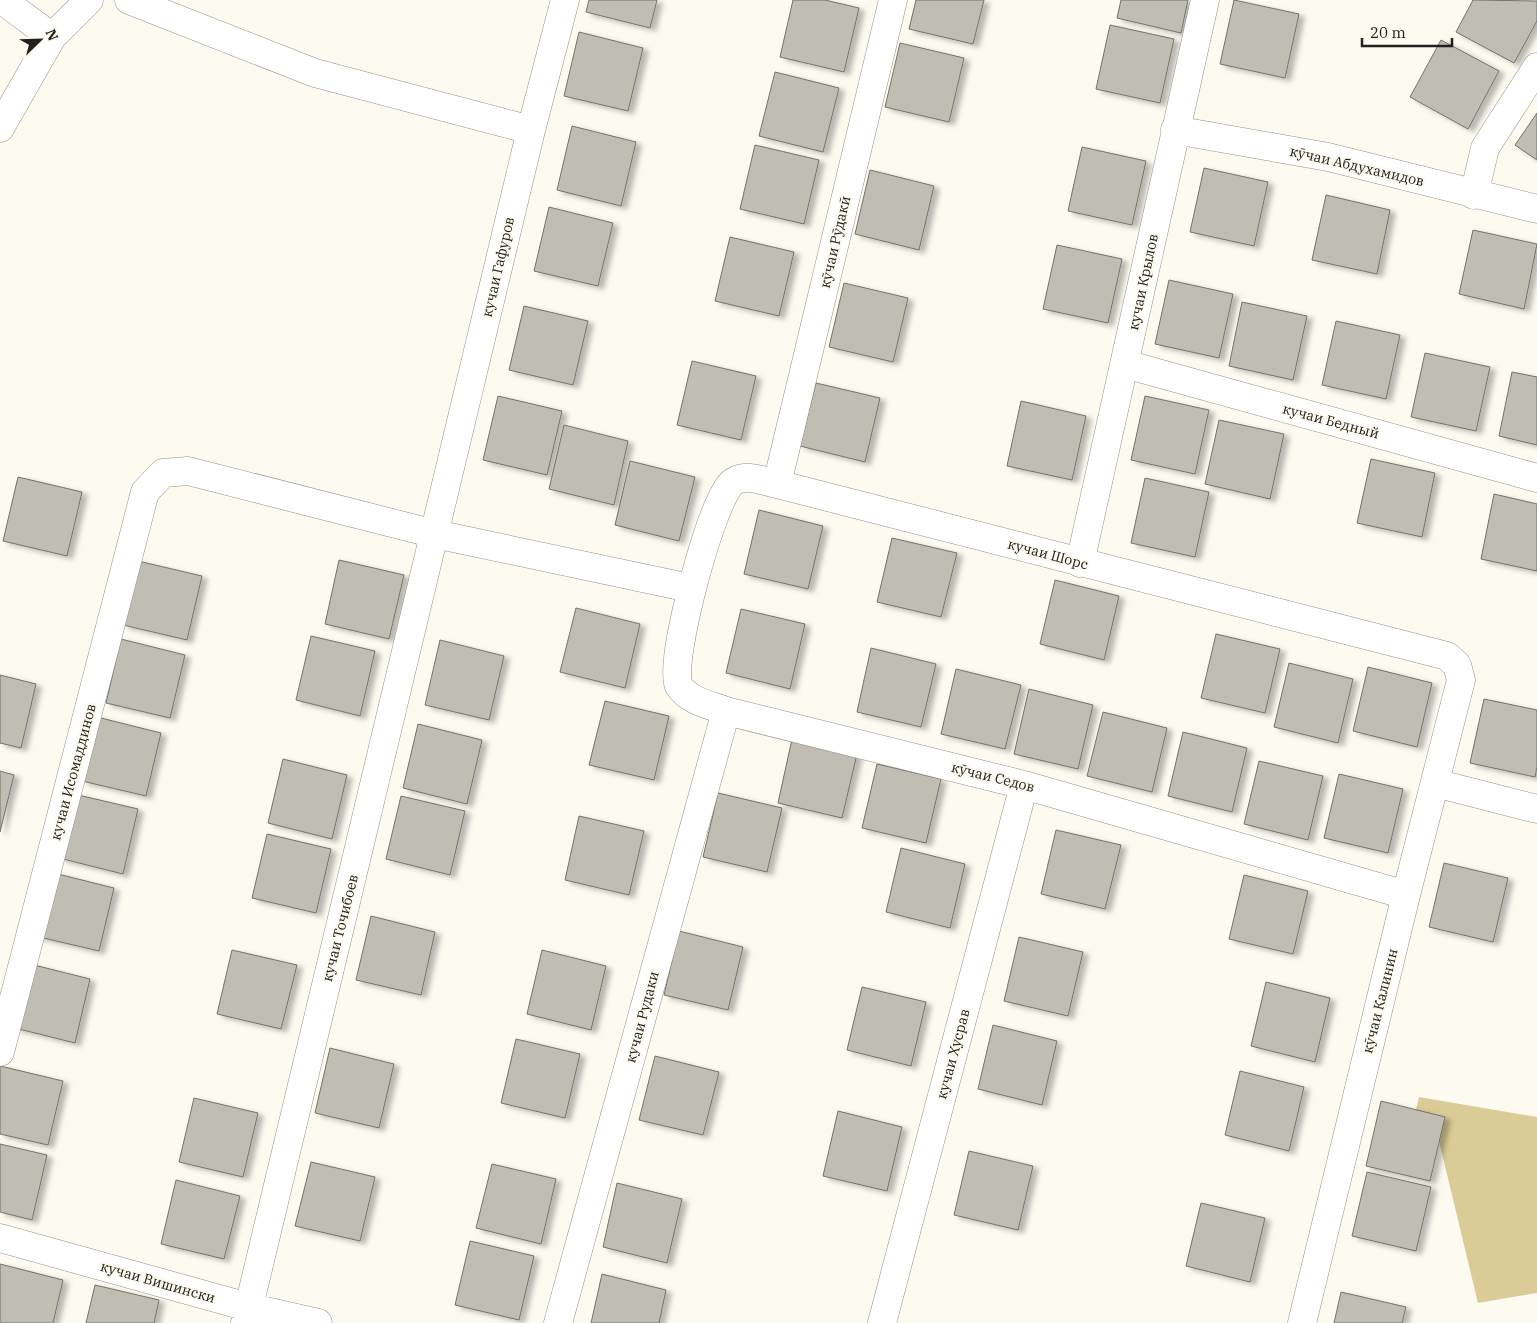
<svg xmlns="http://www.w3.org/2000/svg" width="1537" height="1323" viewBox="0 0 1537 1323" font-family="'IBM Plex Serif',serif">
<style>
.green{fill:#dbcb97}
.building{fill:#c0bdb3;stroke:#757269;filter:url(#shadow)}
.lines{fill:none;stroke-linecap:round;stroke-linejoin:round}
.minor-casing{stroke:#949188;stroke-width:29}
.minor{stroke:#fff;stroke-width:28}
.labels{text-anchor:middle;stroke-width:4.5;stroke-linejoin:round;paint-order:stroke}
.street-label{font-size:14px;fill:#21201c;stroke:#fdfaf0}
</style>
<defs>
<filter id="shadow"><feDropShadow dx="5.5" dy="3" stdDeviation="2.5" flood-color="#0004"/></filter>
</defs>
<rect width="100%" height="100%" fill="#fdfaf0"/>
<path class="green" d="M 1419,1097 L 1537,1117 L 1537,1293 L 1478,1303 L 1439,1141 L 1410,1135 Z"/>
<path class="building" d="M 589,0 L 657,0 L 650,28 L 586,12 Z
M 793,0 L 825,0 L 859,8 L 844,72 L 780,57 Z
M 916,0 L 984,0 L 973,44 L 909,29 Z
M 1121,0 L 1188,0 L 1181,33 L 1117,18 Z
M 1234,0 L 1299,14 L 1285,78 L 1220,64 Z
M 1473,0 L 1537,1 L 1537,21 L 1514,63 L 1456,32 Z
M 1110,25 L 1174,39 L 1160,103 L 1096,89 Z
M 579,32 L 643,48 L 628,111 L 564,96 Z
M 1441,40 L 1499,71 L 1468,129 L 1410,97 Z
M 900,43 L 964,58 L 949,122 L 885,107 Z
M 775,72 L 839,88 L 823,152 L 759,136 Z
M 1537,113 L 1537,160 L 1515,145 Z
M 572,126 L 636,142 L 621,206 L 557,190 Z
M 755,145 L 819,160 L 804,224 L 740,209 Z
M 1082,147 L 1146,161 L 1132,225 L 1068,211 Z
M 1204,168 L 1268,182 L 1254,246 L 1190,232 Z
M 870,170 L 934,186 L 919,250 L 855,234 Z
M 1326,195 L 1390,210 L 1377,274 L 1312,260 Z
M 549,207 L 613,223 L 598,286 L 534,271 Z
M 1473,230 L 1537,244 L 1524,309 L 1459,294 Z
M 730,237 L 794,252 L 779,316 L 715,301 Z
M 1057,245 L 1122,259 L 1108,323 L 1043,309 Z
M 1169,280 L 1233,294 L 1219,358 L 1155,344 Z
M 844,283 L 908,298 L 893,362 L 829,347 Z
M 1242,302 L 1307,316 L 1293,380 L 1229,366 Z
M 524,306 L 588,321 L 573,385 L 509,370 Z
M 1336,321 L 1400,335 L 1386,399 L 1322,385 Z
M 1425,353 L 1490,367 L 1476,431 L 1411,417 Z
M 692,361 L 756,376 L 741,440 L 677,425 Z
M 1512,372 L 1537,377 L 1537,445 L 1499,436 Z
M 816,383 L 880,398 L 865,462 L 800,446 Z
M 498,396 L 562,411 L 547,475 L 483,460 Z
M 1145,396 L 1209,410 L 1195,474 L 1131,460 Z
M 1021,401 L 1086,416 L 1072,480 L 1007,466 Z
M 1219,420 L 1284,434 L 1270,499 L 1205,484 Z
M 564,425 L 628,441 L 614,505 L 549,489 Z
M 1371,459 L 1435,473 L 1422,537 L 1357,523 Z
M 630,461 L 695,477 L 679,541 L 615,525 Z
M 18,477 L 82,492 L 67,556 L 3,541 Z
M 1145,478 L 1209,492 L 1195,557 L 1131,543 Z
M 1494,494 L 1537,504 L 1537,571 L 1481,559 Z
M 759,510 L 823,526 L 808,589 L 744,574 Z
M 892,538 L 957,553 L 941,617 L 877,602 Z
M 339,560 L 404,575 L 389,639 L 325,624 Z
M 138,561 L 202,576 L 187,640 L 123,625 Z
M 1055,580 L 1119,596 L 1104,660 L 1040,644 Z
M 576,608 L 640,624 L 625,688 L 560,672 Z
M 741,609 L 805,624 L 790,689 L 726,673 Z
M 1216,634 L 1280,649 L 1265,713 L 1201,698 Z
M 311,636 L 375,651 L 360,716 L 296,700 Z
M 121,639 L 185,655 L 170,718 L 106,703 Z
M 440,640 L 504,656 L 489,720 L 425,705 Z
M 871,648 L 936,664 L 921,727 L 857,712 Z
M 1289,663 L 1353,679 L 1338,743 L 1274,727 Z
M 1368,667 L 1432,683 L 1417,747 L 1353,731 Z
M 956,669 L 1021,685 L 1005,749 L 941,734 Z
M 0,675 L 36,684 L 21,748 L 0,743 Z
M 1029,689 L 1093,705 L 1078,769 L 1014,754 Z
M 1484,699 L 1537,710 L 1537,767 L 1535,777 L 1470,763 Z
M 605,701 L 669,716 L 654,780 L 589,765 Z
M 1103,712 L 1167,728 L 1152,792 L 1087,776 Z
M 97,717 L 161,733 L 146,796 L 82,781 Z
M 418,724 L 482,740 L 467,804 L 403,788 Z
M 1183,732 L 1247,748 L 1232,812 L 1168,796 Z
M 792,739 L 857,754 L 842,818 L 778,803 Z
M 283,759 L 347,775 L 332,839 L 268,823 Z
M 1259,761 L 1323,776 L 1308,840 L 1244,824 Z
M 877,764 L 941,779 L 926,843 L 862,828 Z
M 0,771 L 14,775 L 0,832 Z
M 1339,774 L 1403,789 L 1388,853 L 1324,838 Z
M 718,793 L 782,808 L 767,872 L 703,857 Z
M 74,794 L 138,809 L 123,874 L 59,858 Z
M 401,796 L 465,811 L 450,875 L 386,859 Z
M 579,816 L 644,831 L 629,895 L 565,880 Z
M 1056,830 L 1121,845 L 1105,909 L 1041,894 Z
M 267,834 L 331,849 L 316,913 L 252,898 Z
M 901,848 L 965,864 L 950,928 L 886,912 Z
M 1444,863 L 1508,878 L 1493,942 L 1429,927 Z
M 50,872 L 114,888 L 99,951 L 35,936 Z
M 1244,875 L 1308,891 L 1293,954 L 1229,939 Z
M 371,916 L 435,932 L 421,995 L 356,980 Z
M 679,931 L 743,947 L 728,1010 L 664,995 Z
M 1019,937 L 1083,952 L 1068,1016 L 1004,1001 Z
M 232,950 L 297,965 L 281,1029 L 217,1014 Z
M 542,950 L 606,966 L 591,1030 L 527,1014 Z
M 26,963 L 90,979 L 75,1043 L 11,1027 Z
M 1266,982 L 1330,998 L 1315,1062 L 1251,1046 Z
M 862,987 L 926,1002 L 911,1066 L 847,1050 Z
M 993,1025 L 1057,1041 L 1042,1105 L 978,1089 Z
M 516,1039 L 580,1054 L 565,1118 L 501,1103 Z
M 330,1048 L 394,1064 L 379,1128 L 315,1113 Z
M 655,1056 L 719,1072 L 703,1135 L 639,1120 Z
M 0,1066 L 63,1081 L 48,1145 L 0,1134 Z
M 1240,1071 L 1304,1087 L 1289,1151 L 1225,1135 Z
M 194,1098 L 258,1113 L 243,1177 L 179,1162 Z
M 1381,1101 L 1445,1117 L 1430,1181 L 1366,1166 Z
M 838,1111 L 902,1127 L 887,1191 L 823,1176 Z
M 0,1144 L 47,1155 L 32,1220 L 0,1212 Z
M 969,1151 L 1033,1166 L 1018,1230 L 954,1215 Z
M 311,1162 L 375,1177 L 360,1241 L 295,1226 Z
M 492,1164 L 556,1179 L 541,1244 L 476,1228 Z
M 1367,1172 L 1431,1187 L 1416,1251 L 1352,1236 Z
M 176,1180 L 240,1196 L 224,1259 L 161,1244 Z
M 617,1183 L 682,1199 L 667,1263 L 603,1247 Z
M 1201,1203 L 1265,1218 L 1250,1282 L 1186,1266 Z
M 470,1241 L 534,1256 L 519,1320 L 455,1305 Z
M 0,1264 L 63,1280 L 53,1323 L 0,1323 Z
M 602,1274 L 666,1290 L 659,1323 L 591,1323 Z
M 95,1285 L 159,1300 L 154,1323 L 86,1323 Z
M 1341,1292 L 1406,1307 L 1402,1323 L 1334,1323 Z"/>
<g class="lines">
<defs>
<path id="minor" d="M 2,0 L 52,37
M 129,0 L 315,73 L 531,130
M 0,128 L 52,37 L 89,0
M 1175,130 L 1328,157 L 1537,209
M 1474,195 L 1485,148 L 1537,67
M 1125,364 L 1537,478
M 777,484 L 893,0
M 1080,563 L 1205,0
M 1435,783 L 1537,809
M 0,1052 L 145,492 L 163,473 L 188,471 L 435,534 L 690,588
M 0,1238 L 248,1307 L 318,1323
M 245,1323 L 531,130 L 565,0
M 558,1323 L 726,711
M 882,1323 L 1024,785
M 1302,1323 L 1406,895 L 1461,680 L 1457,665 L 1447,656 L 777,484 C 763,481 746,473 733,482 C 713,494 667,666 679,686 C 689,701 710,705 726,711 L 1024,785 L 1406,895"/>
</defs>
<use href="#minor" class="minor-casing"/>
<use href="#minor" class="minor"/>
</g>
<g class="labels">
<g class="street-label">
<text transform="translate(1357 166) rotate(13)" y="5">кӯчаи Абдухамидов</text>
<text transform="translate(835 242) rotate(-77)" y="5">кӯчаи Рӯдакӣ</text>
<text transform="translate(498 267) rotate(-77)" y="5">кучаи Гафуров</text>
<text transform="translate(1143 282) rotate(-78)" y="5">кучаи Крылов</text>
<text transform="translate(1331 421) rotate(15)" y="5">кучаи Бедный</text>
<text transform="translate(1048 554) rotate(15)" y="5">кучаи Шорс</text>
<text transform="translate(73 772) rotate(-75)" y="5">кучаи Исомаддинов</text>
<text transform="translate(993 777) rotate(14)" y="5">кӯчаи Седов</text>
<text transform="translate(340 928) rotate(-76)" y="5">кучаи Точибоев</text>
<text transform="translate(1380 1001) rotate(-76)" y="5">кӯчаи Калинин</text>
<text transform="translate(642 1017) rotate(-75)" y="5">кучаи Рудаки</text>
<text transform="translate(953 1054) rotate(-75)" y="5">кучаи Хусрав</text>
<text transform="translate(158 1282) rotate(16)" y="5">кучаи Вишински</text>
</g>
</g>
<g transform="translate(40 40) rotate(67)" stroke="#fdfaf0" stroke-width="4" paint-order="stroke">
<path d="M0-4L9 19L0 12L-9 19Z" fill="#21201c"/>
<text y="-8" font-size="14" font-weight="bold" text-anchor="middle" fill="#21201c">N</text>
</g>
<path d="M1362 38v8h90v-8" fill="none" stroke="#21201c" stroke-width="2.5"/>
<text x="1370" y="38" font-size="15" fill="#21201c" stroke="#fdfaf0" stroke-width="4" paint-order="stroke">20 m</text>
</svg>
